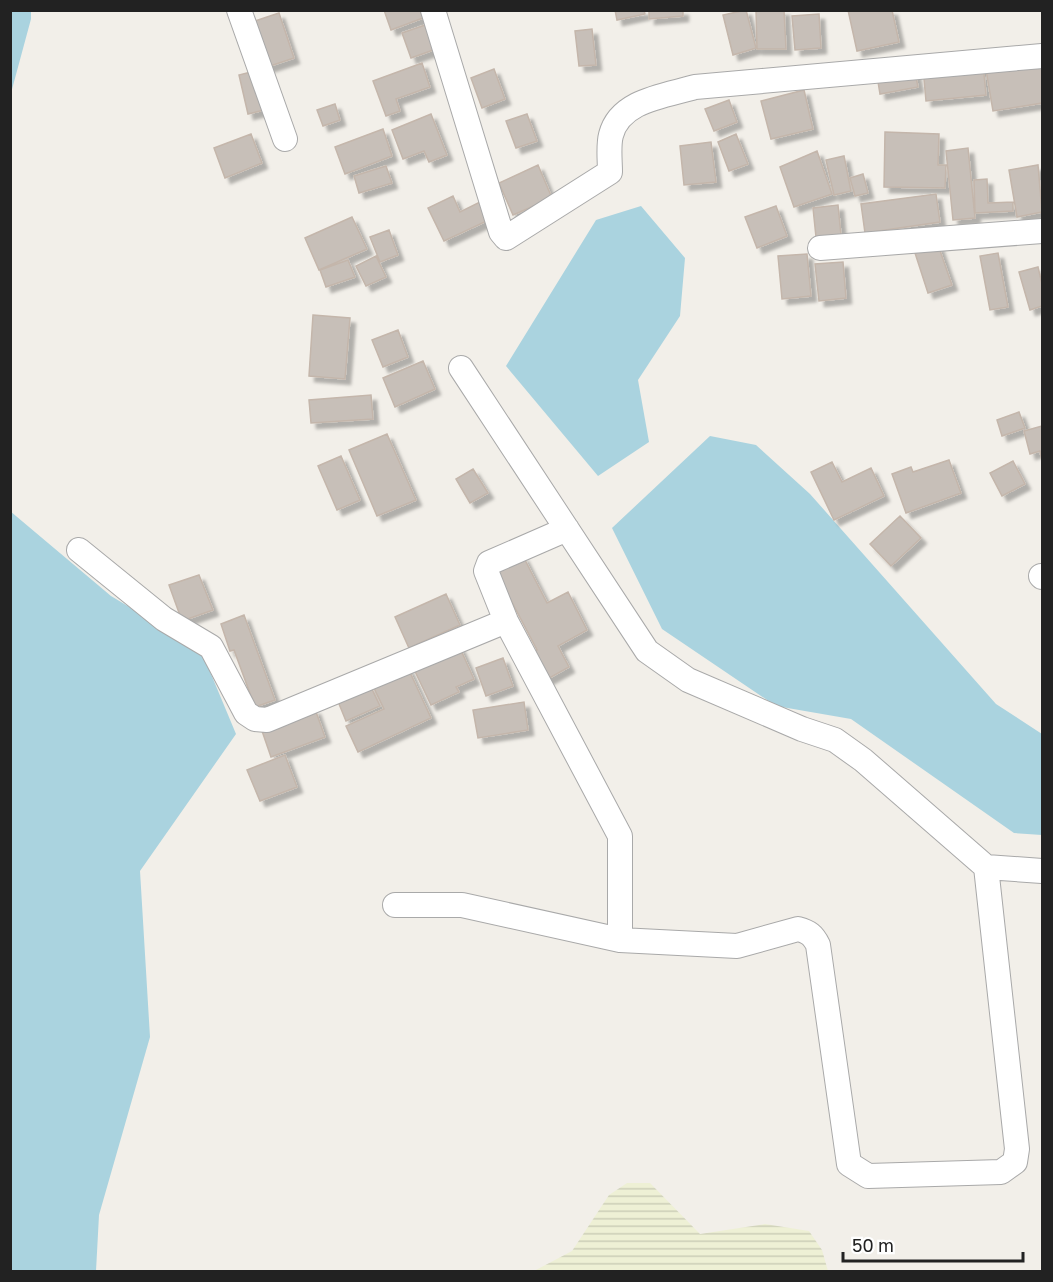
<svg xmlns="http://www.w3.org/2000/svg" width="1053" height="1282" viewBox="0 0 1053 1282" font-family="'Golos Text',sans-serif">
<style>
.farmland{fill:url(#farmland-rules)}
.water{fill:#aad3df}
.building{fill:#c7bfb8;stroke:#c4b6ab;stroke-width:1.5;filter:url(#shadow)}
.lines{fill:none;stroke-linecap:round;stroke-linejoin:round}
.street-casing{stroke:#a9a9a9;stroke-width:26}
.street{stroke:#fff;stroke-width:24}
</style>
<defs>
<pattern id="farmland-rules" width="6" height="5" patternUnits="userSpaceOnUse" patternTransform="scale(1.5)"><rect width="6" height="5" fill="#eef0d5"/><path d="M0 2.5h6" fill="none" stroke="#ccceb7"/></pattern>
<filter id="shadow"><feDropShadow dx="5.5" dy="5.5" stdDeviation="1.5" flood-color="#0004"/></filter>
</defs>
<rect width="100%" height="100%" fill="#f2efe9"/>
<path class="farmland" d="M 627,1183 L 650,1183 L 700,1234 L 765,1224 L 809,1231 L 822,1250 L 828,1271 L 534,1271 L 572,1251 L 609,1195 Z"/>
<path class="water" d="M 11,10 L 31,11 L 31,19 L 11,93 Z
M 641,206 L 685,258 L 680,316 L 638,380 L 649,442 L 598,476 L 506,366 L 596,220 Z
M 710,436 L 756,445 L 810,494 L 996,704 L 1042,734 L 1042,835 L 1014,833 L 851,719 L 776,706 L 662,629 L 612,528 Z
M 10,511 L 111,596 L 201,650 L 236,734 L 140,871 L 150,1037 L 99,1215 L 96,1271 L 11,1271 Z"/>
<path class="building" d="M 384,10 L 420,10 L 423,18 L 391,30 Z
M 615,10 L 644,10 L 645,14 L 617,20 Z
M 649,10 L 683,10 L 683,16 L 649,19 Z
M 746,10 L 756,48 L 733,55 L 723,15 Z
M 784,10 L 786,49 L 757,49 L 756,11 Z
M 848,10 L 892,10 L 899,42 L 857,51 Z
M 279,13 L 294,58 L 267,67 L 252,22 Z
M 819,14 L 821,48 L 795,50 L 792,16 Z
M 428,24 L 436,49 L 411,58 L 402,33 Z
M 592,29 L 596,65 L 579,66 L 575,31 Z
M 1042,60 L 1042,103 L 993,111 L 985,64 Z
M 913,62 L 918,87 L 880,94 L 876,69 Z
M 422,63 L 430,87 L 396,99 L 400,111 L 386,116 L 373,81 Z
M 983,63 L 986,95 L 926,101 L 923,68 Z
M 494,69 L 505,99 L 482,108 L 471,78 Z
M 255,71 L 264,110 L 248,114 L 239,75 Z
M 804,90 L 813,129 L 771,139 L 761,101 Z
M 729,100 L 737,122 L 714,131 L 705,109 Z
M 335,104 L 340,120 L 323,126 L 317,110 Z
M 431,114 L 447,155 L 429,162 L 424,151 L 403,159 L 392,130 Z
M 527,114 L 537,141 L 516,148 L 506,121 Z
M 383,129 L 392,156 L 345,174 L 335,147 Z
M 885,132 L 939,134 L 938,165 L 946,165 L 945,188 L 884,187 Z
M 251,134 L 262,163 L 225,178 L 214,148 Z
M 736,134 L 748,164 L 729,171 L 718,142 Z
M 711,142 L 716,182 L 684,185 L 680,146 Z
M 968,148 L 975,218 L 953,220 L 946,151 Z
M 817,151 L 832,194 L 794,207 L 780,167 Z
M 844,156 L 851,191 L 834,195 L 826,160 Z
M 538,165 L 552,198 L 513,215 L 499,183 Z
M 1038,165 L 1042,212 L 1017,217 L 1009,170 Z
M 386,166 L 392,183 L 359,193 L 354,176 Z
M 863,174 L 868,193 L 855,196 L 850,178 Z
M 987,179 L 988,203 L 1013,202 L 1013,211 L 975,213 L 974,180 Z
M 936,194 L 940,222 L 865,233 L 861,204 Z
M 453,196 L 460,212 L 482,201 L 491,219 L 444,241 L 428,208 Z
M 838,205 L 841,235 L 816,237 L 813,208 Z
M 776,206 L 787,236 L 757,248 L 745,217 Z
M 352,217 L 367,249 L 319,270 L 305,238 Z
M 389,230 L 398,255 L 380,262 L 370,237 Z
M 938,245 L 952,285 L 928,293 L 915,253 Z
M 998,253 L 1008,307 L 990,310 L 980,256 Z
M 807,254 L 811,296 L 782,299 L 778,256 Z
M 376,256 L 386,277 L 366,286 L 356,266 Z
M 348,260 L 355,277 L 326,287 L 320,270 Z
M 843,262 L 846,298 L 819,301 L 815,264 Z
M 1038,267 L 1042,284 L 1042,306 L 1030,310 L 1019,272 Z
M 313,315 L 350,318 L 345,379 L 309,376 Z
M 398,330 L 408,357 L 383,367 L 372,340 Z
M 423,361 L 435,389 L 395,407 L 383,378 Z
M 371,395 L 373,419 L 311,423 L 309,400 Z
M 1019,412 L 1025,428 L 1002,436 L 997,420 Z
M 1042,426 L 1042,462 L 1040,451 L 1030,454 L 1024,431 Z
M 387,434 L 416,500 L 377,516 L 349,450 Z
M 341,456 L 360,500 L 337,510 L 318,466 Z
M 949,460 L 961,493 L 906,513 L 892,474 L 911,467 L 913,472 Z
M 1013,461 L 1025,484 L 1002,496 L 990,473 Z
M 832,462 L 842,482 L 871,468 L 884,496 L 834,520 L 811,472 Z
M 473,469 L 488,493 L 470,503 L 456,479 Z
M 900,516 L 921,538 L 891,566 L 870,544 Z
M 523,556 L 547,603 L 568,592 L 587,630 L 558,646 L 569,667 L 544,681 L 530,653 L 537,650 L 495,570 Z
M 199,575 L 213,610 L 182,621 L 169,585 Z
M 446,594 L 460,625 L 409,648 L 395,617 Z
M 244,615 L 275,700 L 255,707 L 234,650 L 230,651 L 221,624 Z
M 459,646 L 474,679 L 456,687 L 459,692 L 431,705 L 413,667 Z
M 503,658 L 513,686 L 486,696 L 476,668 Z
M 408,668 L 431,718 L 358,752 L 346,726 L 384,709 L 372,684 Z
M 370,685 L 380,706 L 346,721 L 337,699 Z
M 524,702 L 528,730 L 478,738 L 473,710 Z
M 315,709 L 325,737 L 271,757 L 261,728 Z
M 285,755 L 297,787 L 260,801 L 247,770 Z"/>
<g class="lines">
<defs>
<path id="street" d="M 239,10 L 285,139
M 433,10 L 501,232 L 506,238 L 610,172 C 610,161 608,146 611,135 C 620,100 665,96 695,87 L 1042,56
M 820,248 L 1042,231
M 461,368 L 647,651 L 688,680 L 802,729 L 835,740 L 863,760 L 986,867 L 1042,871
M 567,529 L 489,563 L 486,571 L 506,621 L 620,836 L 620,940
M 79,550 L 164,619 L 211,647 L 246,713 L 255,719 L 267,720 L 506,621
M 1041,576 L 1042,577
M 395,905 L 462,905 L 620,940 L 737,946 L 798,929 C 809,932 813,935 818,945 L 849,1164 L 868,1176 L 1001,1172 L 1015,1162 L 1017,1149 L 986,867"/>
</defs>
<use href="#street" class="street-casing"/>
<use href="#street" class="street"/>
</g>
<rect width="1053" height="1282" fill="none" stroke="#222222" stroke-width="24"/>
<path d="M843 1252v9h180v-9" fill="none" stroke="#222222" stroke-width="3"/>
<text x="852" y="1252" font-size="18" fill="#222222" stroke="#ffffff" stroke-width="4.5" paint-order="stroke">50 m</text>
</svg>
